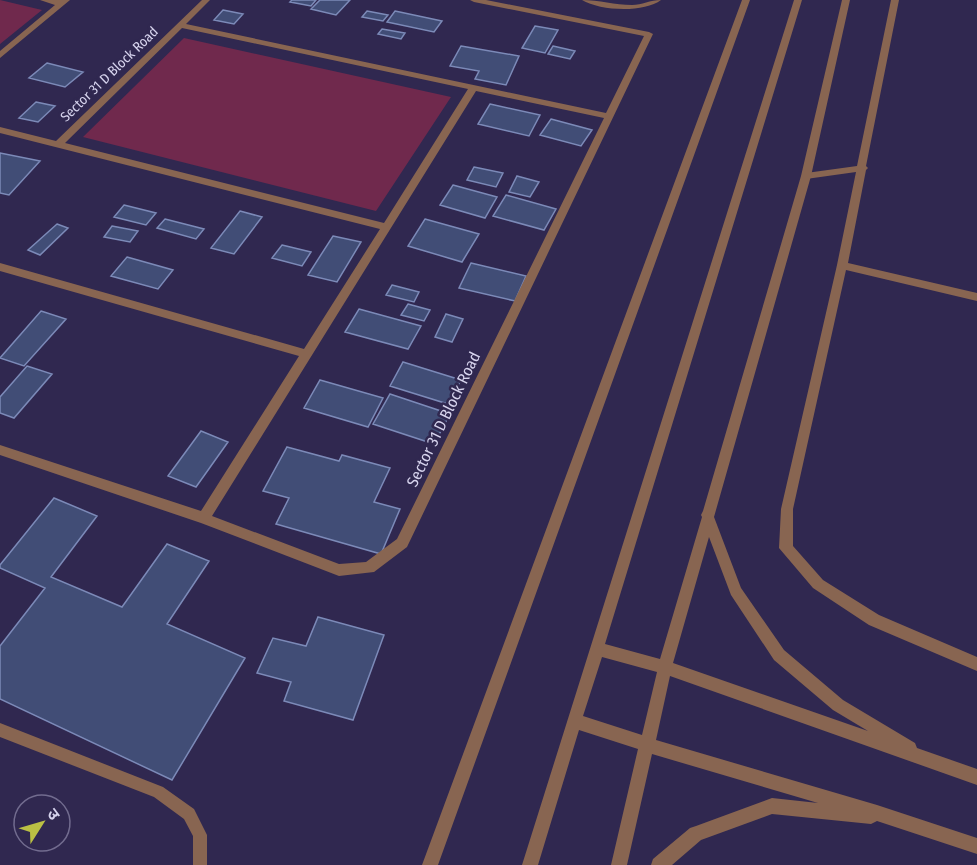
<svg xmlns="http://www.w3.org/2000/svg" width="977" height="865" viewBox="0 0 977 865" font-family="'Fira Sans Condensed','Noto Sans Devanagari',sans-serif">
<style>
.green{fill:#70294d}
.building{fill:#414d76;stroke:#7c8ab8;stroke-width:1.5}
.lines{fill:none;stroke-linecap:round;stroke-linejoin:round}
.service{fill:#886551;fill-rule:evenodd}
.minor{fill:#886551;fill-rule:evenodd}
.tertiary{fill:#886551;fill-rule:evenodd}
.labels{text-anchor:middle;stroke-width:5;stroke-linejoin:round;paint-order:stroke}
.far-street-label{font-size:14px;fill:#d6d3ed;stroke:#302850}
.street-label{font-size:16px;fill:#d6d3ed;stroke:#302850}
</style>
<rect width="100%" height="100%" fill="#302850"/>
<path class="green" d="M 0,0 L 42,10 L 0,44 Z
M 184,38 L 451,97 L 376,211 L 83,137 Z"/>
<path class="building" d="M 292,0 L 316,0 L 311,6 L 290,2 Z
M 320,0 L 350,0 L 336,15 L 311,9 Z
M 223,10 L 243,14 L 234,24 L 214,20 Z
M 367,11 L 388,15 L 383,21 L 362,17 Z
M 395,11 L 442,21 L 434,32 L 387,22 Z
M 535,26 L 558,30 L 545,53 L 522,48 Z
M 382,29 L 405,33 L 401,39 L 378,34 Z
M 461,46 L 519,56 L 506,85 L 475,79 L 479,71 L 450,66 Z
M 553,46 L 575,51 L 570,59 L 548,54 Z
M 47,63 L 83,72 L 65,87 L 29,78 Z
M 36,102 L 55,106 L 38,122 L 19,118 Z
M 490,104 L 540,115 L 529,136 L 478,124 Z
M 551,119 L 592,130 L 581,146 L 540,135 Z
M 0,153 L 40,161 L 9,195 L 0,193 Z
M 474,167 L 503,173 L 496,187 L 467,180 Z
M 517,176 L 539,182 L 530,197 L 509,192 Z
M 453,185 L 497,197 L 485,218 L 440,205 Z
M 506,195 L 556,209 L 544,230 L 493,216 Z
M 124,205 L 156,213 L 146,225 L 114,217 Z
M 240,211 L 262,217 L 234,254 L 211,248 Z
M 165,219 L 204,229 L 196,239 L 157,228 Z
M 425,219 L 479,234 L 462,262 L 408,246 Z
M 57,224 L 68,228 L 40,255 L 28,250 Z
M 112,226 L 138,231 L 130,242 L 104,237 Z
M 333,236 L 361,242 L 337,282 L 308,275 Z
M 282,245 L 311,252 L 302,266 L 272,258 Z
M 127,257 L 173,270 L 158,289 L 111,276 Z
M 471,263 L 526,276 L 515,301 L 459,288 Z
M 392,285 L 419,292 L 414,302 L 386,295 Z
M 408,304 L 430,310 L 424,321 L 401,315 Z
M 359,309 L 421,326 L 408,349 L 345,332 Z
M 41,311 L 66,319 L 24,366 L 0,358 Z
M 446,314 L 463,319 L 452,342 L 435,337 Z
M 403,362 L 461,380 L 448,404 L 390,386 Z
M 27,366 L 52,374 L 14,418 L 0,413 L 0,397 Z
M 320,380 L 383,398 L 368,427 L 304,408 Z
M 390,394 L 450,414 L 434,444 L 373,424 Z
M 201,431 L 228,442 L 196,487 L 168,476 Z
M 287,447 L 339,461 L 342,455 L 390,468 L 374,502 L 400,509 L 381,554 L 276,524 L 289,498 L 263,491 Z
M 54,498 L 97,516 L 51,577 L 122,607 L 167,544 L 209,561 L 167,624 L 245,658 L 172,780 L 0,699 L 0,646 L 45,588 L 0,568 L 0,565 Z
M 318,617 L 384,635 L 353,720 L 284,701 L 291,682 L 257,673 L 273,638 L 306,646 Z"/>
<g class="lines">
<path class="service" d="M 0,723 L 163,787 L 194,809 L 207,835 L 207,865 L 193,865 L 193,836 L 184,819 L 154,797 L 0,737 Z"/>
<path class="minor" d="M 40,0 L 70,0 L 0,58 L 0,51 L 55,5 Z
M 202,0 L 210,0 L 186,24 L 606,113 L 644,36 L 474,2 L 470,0 L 486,0 L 649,32 L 653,34 L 407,547 L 374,572 L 339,576 L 201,523 L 0,455 L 0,445 L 201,511 L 299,356 L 0,271 L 0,263 L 304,349 L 380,229 L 0,133 L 0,127 L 56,141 ZM 182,28 L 468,89 L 384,223 L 65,143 ZM 476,91 L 604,118 L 397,539 L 366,562 L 339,564 L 212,516 Z
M 582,0 C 599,0 615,5 632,5 C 642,5 650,0 661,0 C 644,13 600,11 582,0 Z
M 742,0 L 750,0 L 438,865 L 422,865 Z
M 891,0 L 899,0 L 866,166 L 868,168 L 866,170 L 848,263 L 977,293 L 977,301 L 846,270 L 793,509 L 793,546 L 823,580 L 879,615 L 977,657 L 977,671 L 869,625 L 813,588 L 779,548 L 781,509 L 837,265 L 856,172 L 806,179 L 801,176 L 806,173 L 857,166 Z"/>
<path class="tertiary" d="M 794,0 L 802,0 L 605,644 L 660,659 L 702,517 L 701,515 L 703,511 L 801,176 L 842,0 L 850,0 L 811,176 L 714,517 L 741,588 L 784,650 L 843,700 L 915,743 L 917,748 L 977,769 L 977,785 L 670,676 L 656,740 L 877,805 L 977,838 L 977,854 L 877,821 L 871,824 L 772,814 L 701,840 L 672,865 L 651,865 L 653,859 L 690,828 L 696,826 L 772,798 L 818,803 L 652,754 L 627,865 L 611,865 L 638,749 L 579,730 L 538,865 L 522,865 ZM 709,537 L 731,595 L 774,660 L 833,710 L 868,731 L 673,663 ZM 602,657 L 657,672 L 642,735 L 583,716 Z"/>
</g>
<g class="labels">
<g class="far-street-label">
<text transform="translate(109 74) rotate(-44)" y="5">Sector 31 D Block Road</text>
</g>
<g class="street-label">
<text transform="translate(443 419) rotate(-64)" y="6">Sector 31 D Block Road</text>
</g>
</g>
<g transform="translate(42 823) rotate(53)"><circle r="28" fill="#302850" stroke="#726c8f" stroke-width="1.5"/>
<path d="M0-4.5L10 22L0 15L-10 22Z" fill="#bbc044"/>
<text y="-9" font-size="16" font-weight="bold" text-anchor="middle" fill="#d6d3ed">उ</text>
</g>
</svg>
